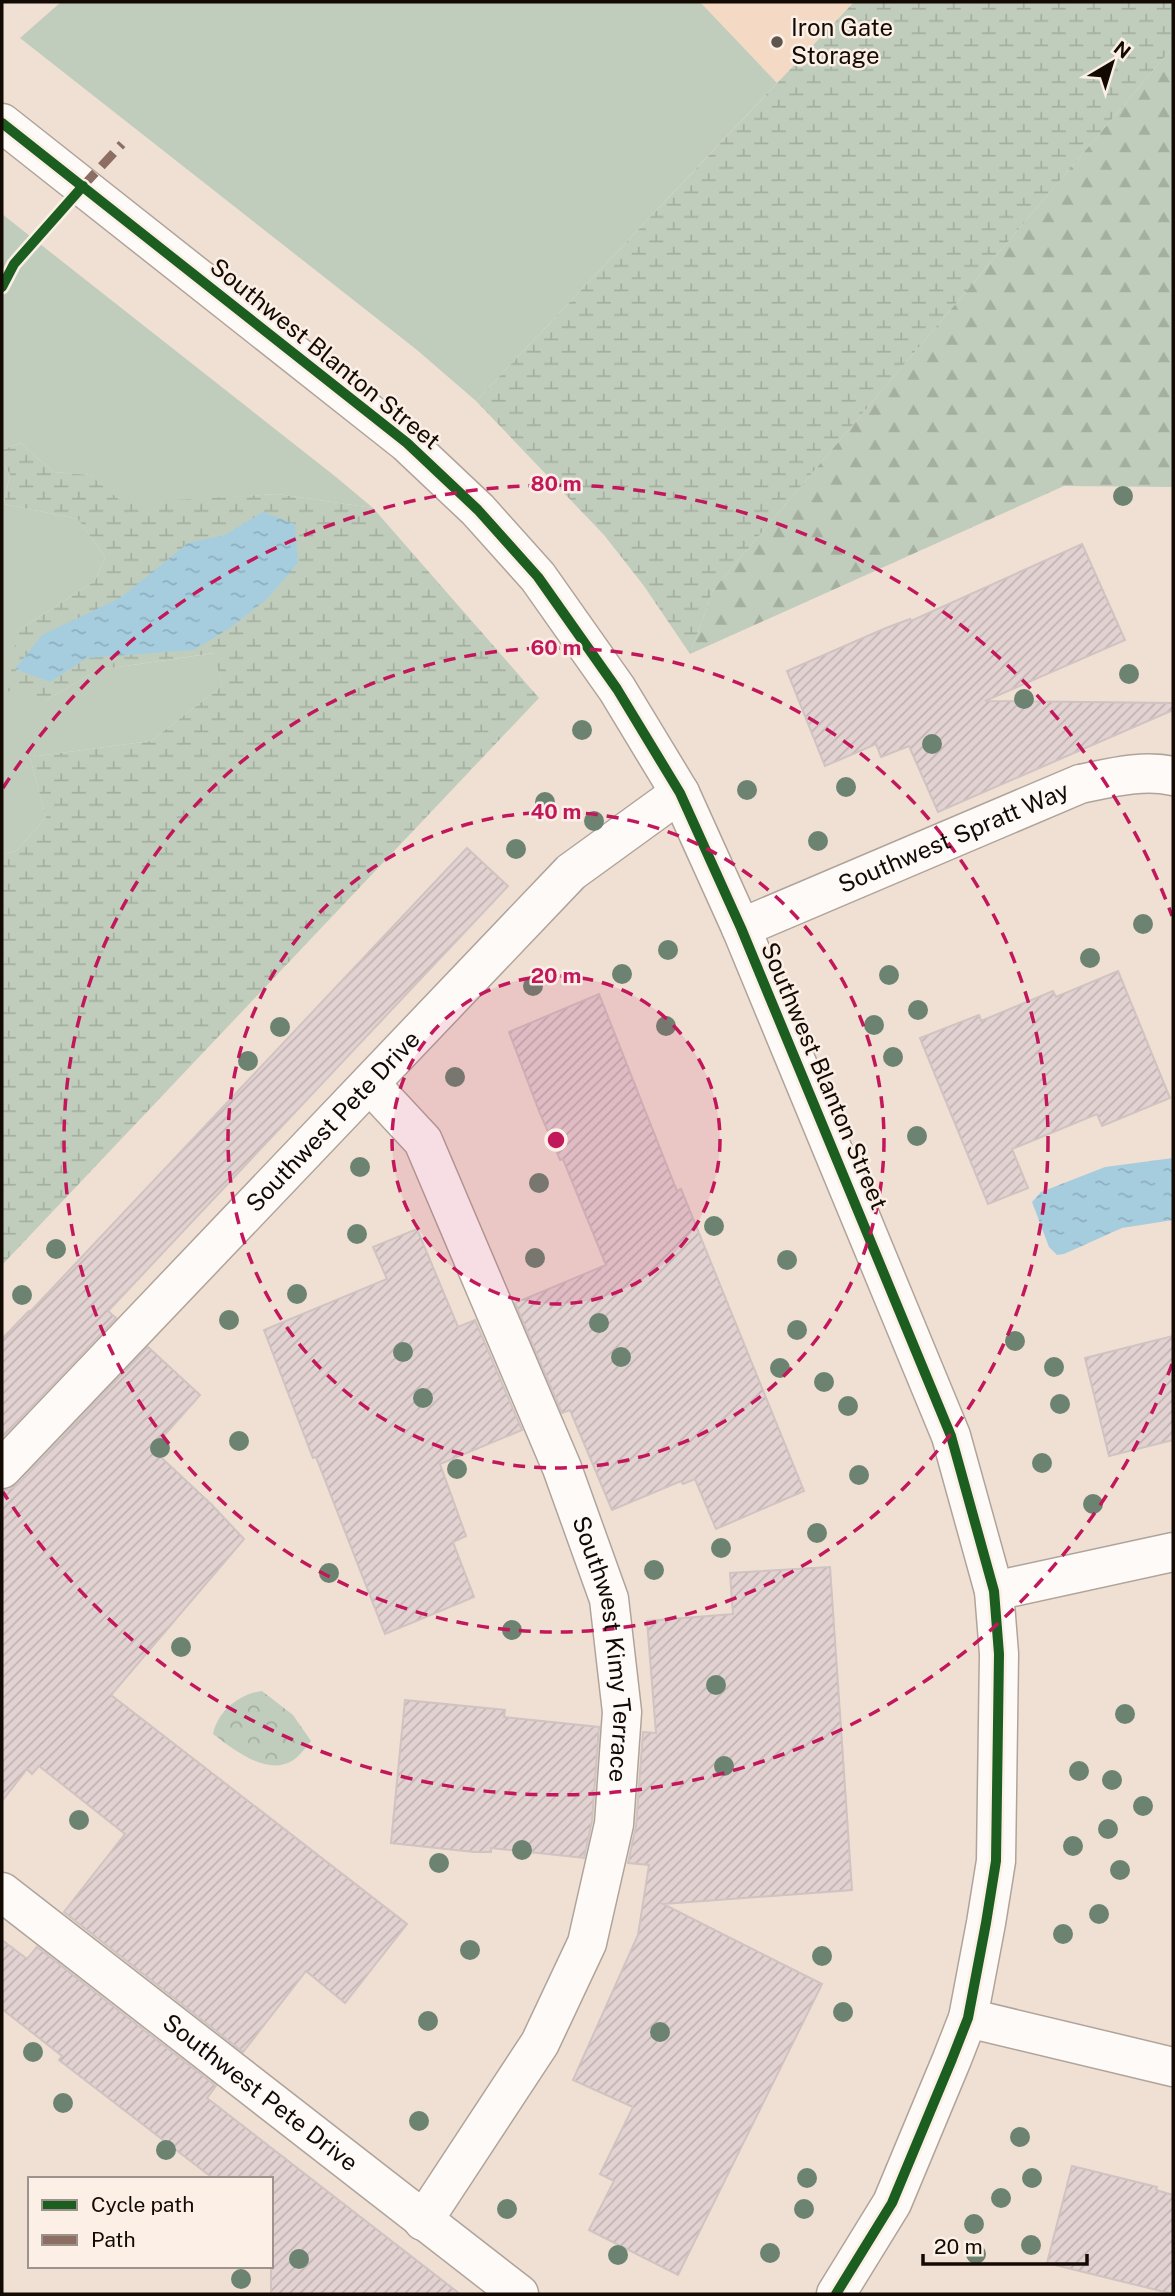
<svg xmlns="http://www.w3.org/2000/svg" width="1175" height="2296" viewBox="0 0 1175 2296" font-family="'Public Sans',sans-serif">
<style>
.built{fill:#f4dac4}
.green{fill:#c0cdbc}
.forest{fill:url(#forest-firs)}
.wetland{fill:url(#wetland-marsh)}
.park{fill:url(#park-crowns)}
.water{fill:url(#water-ripples)}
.building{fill:url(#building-hatch);stroke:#d0c3c1;stroke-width:2}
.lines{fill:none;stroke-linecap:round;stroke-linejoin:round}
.minor-casing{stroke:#b0a49a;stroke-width:41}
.minor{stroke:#fdfaf8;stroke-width:38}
.quiet{stroke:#8d6e63;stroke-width:9;stroke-dasharray:18 9;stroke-linecap:butt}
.cycleway-casing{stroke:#fbefe6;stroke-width:15}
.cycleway{stroke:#1b5e20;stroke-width:10}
.tree{fill:#6d8372}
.ring{fill:none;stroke:#c2185b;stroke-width:3.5;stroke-dasharray:12 9}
.poi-dot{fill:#60554c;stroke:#fbefe6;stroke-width:2.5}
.labels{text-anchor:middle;stroke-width:5;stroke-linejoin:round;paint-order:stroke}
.poi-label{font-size:24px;fill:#130a04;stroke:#fbefe6;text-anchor:start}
.street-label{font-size:24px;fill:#130a04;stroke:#fbefe6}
.centre{fill:#c2185b;stroke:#fbefe6;stroke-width:3.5}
.ring-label{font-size:21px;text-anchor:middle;font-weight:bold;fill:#c2185b;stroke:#fbefe6;stroke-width:5;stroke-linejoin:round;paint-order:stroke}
</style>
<defs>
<pattern id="forest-firs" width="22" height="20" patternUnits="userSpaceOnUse" patternTransform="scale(1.75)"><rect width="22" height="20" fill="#c0cdbc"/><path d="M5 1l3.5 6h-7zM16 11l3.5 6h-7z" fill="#a4afa0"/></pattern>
<pattern id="wetland-marsh" width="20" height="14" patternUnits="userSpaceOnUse" patternTransform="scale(1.75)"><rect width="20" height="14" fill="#c0cdbc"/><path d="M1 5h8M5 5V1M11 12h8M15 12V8" fill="none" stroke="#a4afa0"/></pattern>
<pattern id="park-crowns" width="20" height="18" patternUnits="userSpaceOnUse" patternTransform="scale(1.75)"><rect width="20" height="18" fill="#c0cdbc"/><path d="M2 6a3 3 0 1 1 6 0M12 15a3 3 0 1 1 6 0" fill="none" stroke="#a4afa0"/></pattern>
<pattern id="water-ripples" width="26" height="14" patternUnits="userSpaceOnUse" patternTransform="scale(1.75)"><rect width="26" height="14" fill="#a6cdde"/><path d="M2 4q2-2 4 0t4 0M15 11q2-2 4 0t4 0" fill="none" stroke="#8eafbd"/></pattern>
<pattern id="building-hatch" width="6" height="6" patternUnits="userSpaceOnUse" patternTransform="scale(1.75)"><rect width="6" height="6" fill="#e3d2d2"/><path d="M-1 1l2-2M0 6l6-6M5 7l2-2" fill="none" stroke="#c2b3b3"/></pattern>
</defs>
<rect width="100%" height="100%" fill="#efe0d3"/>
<path class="built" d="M 700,2 L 854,2 L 777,83 Z"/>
<path class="green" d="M 61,2 L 700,2 L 777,83 L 476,401 L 417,350 L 20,38 Z
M 2,214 L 336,477 L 373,508 L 278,494 L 123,504 L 90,475 L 54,472 L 20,443 L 2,450 Z
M 2,462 L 10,474 L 4,504 L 78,519 L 105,557 L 95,581 L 17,631 L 46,700 L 98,670 L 215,653 L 222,686 L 151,741 L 30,757 L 46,818 L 16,851 L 2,854 Z"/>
<path class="forest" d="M 1173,47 L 1173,487 L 1064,486 L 690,654 L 713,590 Z"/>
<path class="wetland" d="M 854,2 L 1173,2 L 1173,47 L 713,590 L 690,654 L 644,586 L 604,535 L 476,401 Z
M 20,443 L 54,472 L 90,475 L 123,503 L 278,494 L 373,508 L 539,698 L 2,1265 L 2,854 L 16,851 L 46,818 L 30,757 L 151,741 L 222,686 L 214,653 L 98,670 L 46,700 L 8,691 L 17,631 L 95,581 L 105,557 L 78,519 L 4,504 L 10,474 L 2,462 L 2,450 Z"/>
<path class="park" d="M 262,1691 L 293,1715 L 311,1741 C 306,1747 299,1757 292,1761 C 266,1776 233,1749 213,1734 C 218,1711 239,1694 262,1691 Z"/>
<path class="water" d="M 263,512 L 295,524 L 298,563 L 267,599 L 230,628 L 194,650 L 87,658 L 50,682 L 15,669 L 42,635 L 120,598 L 188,543 L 225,535 Z
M 1173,1158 L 1173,1220 L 1122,1228 L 1064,1254 L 1057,1255 L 1049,1247 L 1032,1202 L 1041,1192 L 1105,1167 Z"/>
<path class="building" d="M 1082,544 L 1125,640 L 985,701 L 1173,703 L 1173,710 L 938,812 L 909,746 L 881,757 L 876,744 L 825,766 L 787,671 L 886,628 L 910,619 L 911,621 Z
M 467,848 L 508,886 L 108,1311 L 116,1318 L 2,1438 L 2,1339 L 29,1311 L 30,1312 Z
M 1118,971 L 1170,1098 L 1102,1126 L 1097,1114 L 1012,1149 L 1028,1188 L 988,1204 L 920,1038 L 979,1015 L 981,1021 L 1053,991 L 1056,997 Z
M 599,994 L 677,1191 L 681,1189 L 804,1491 L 716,1529 L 695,1479 L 683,1484 L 681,1481 L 612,1510 L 570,1410 L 562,1413 L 515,1303 L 606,1265 L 563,1159 L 560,1160 L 539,1111 L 509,1032 Z
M 417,1229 L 458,1327 L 475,1320 L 522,1430 L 440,1464 L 466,1536 L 453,1542 L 474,1597 L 385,1634 L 316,1457 L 313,1458 L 264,1330 L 387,1279 L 373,1247 Z
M 1173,1336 L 1173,1440 L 1109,1456 L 1085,1358 Z
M 148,1347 L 200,1395 L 152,1449 L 211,1504 L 244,1539 L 111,1695 L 407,1924 L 345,2003 L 306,1971 L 243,2052 L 64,1912 L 125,1834 L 39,1766 L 32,1774 L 27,1769 L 2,1801 L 2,1490 L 9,1490 L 18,1484 Z
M 830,1567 L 852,1890 L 663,1904 L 822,1984 L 678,2275 L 589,2230 L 614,2181 L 600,2174 L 633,2107 L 573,2080 L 638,1935 L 649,1865 L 628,1863 L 636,1826 L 643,1732 L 656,1733 L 647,1621 L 733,1614 L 730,1573 Z
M 405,1700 L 505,1710 L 504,1717 L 599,1727 L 592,1821 L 584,1858 L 491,1848 L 491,1852 L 474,1852 L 391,1843 Z
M 2,1940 L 27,1959 L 37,1947 L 216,2086 L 207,2098 L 460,2294 L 271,2294 L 271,2179 L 214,2179 L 59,2060 L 62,2056 L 2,2009 Z
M 1072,2166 L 1157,2187 L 1156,2190 L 1173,2195 L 1173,2294 L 1047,2263 Z"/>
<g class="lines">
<defs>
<g id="minor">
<path d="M 2,123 L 407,443 L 478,510 L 538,577 L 617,689 L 680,793 L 741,928 L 951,1436 L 994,1591 L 999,1654 L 996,1861 L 986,1923 L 968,2018 L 952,2059 L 892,2203 L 836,2294"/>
<path id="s1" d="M 741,928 L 1080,784 C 1110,778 1143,769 1173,776"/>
<path id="s2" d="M 370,1084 L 423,1141 L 562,1468 L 609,1599 L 622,1712 L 614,1824 L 587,1943 L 540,2043 L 423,2221"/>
<path id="s3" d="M 2,1469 L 571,872 L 680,793"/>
<path d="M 994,1591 L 1173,1552"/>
<path id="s4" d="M 2,1892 L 519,2294"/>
<path d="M 968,2018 L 1173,2067"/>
</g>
</defs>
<use href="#minor" class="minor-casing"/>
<use href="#minor" class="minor"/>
<path class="quiet" d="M 83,186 L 122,144"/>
<defs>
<path id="cycleway" d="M 2,123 L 407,443 L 478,510 L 538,577 L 617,689 L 680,793 L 741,928 L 951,1436 L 994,1591 L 999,1654 L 996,1861 L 986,1923 L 968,2018 L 952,2059 L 892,2203 L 836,2294
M 2,287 L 14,264 L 83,186"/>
</defs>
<use href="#cycleway" class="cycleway-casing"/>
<use href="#cycleway" class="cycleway"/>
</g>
<g class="tree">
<circle cx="1123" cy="496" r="10"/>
<circle cx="1129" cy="674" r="10"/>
<circle cx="1024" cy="699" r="10"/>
<circle cx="582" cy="730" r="10"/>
<circle cx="932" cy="744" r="10"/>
<circle cx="846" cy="787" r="10"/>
<circle cx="747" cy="790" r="10"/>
<circle cx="545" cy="802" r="10"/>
<circle cx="594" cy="821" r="10"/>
<circle cx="818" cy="841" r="10"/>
<circle cx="516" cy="849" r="10"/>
<circle cx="1143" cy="924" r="10"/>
<circle cx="668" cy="950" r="10"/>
<circle cx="1090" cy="958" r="10"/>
<circle cx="622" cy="974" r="10"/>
<circle cx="889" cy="975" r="10"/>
<circle cx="533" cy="986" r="10"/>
<circle cx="918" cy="1010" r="10"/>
<circle cx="874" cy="1025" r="10"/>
<circle cx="666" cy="1026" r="10"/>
<circle cx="280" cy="1027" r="10"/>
<circle cx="893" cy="1057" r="10"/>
<circle cx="248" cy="1061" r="10"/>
<circle cx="455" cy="1077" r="10"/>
<circle cx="917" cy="1136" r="10"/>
<circle cx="360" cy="1167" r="10"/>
<circle cx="539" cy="1183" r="10"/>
<circle cx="714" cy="1226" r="10"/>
<circle cx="357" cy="1234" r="10"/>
<circle cx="56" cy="1249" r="10"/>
<circle cx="535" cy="1258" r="10"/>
<circle cx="787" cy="1260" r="10"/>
<circle cx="297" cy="1294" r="10"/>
<circle cx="22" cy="1295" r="10"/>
<circle cx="229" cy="1320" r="10"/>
<circle cx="599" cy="1323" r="10"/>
<circle cx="797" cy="1330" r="10"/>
<circle cx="1015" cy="1341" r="10"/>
<circle cx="403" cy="1352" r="10"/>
<circle cx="621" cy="1357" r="10"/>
<circle cx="1054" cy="1367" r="10"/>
<circle cx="780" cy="1368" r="10"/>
<circle cx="824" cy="1382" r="10"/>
<circle cx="423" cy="1398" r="10"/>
<circle cx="1060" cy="1404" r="10"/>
<circle cx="848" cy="1406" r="10"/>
<circle cx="239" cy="1441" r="10"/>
<circle cx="160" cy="1448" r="10"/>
<circle cx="1042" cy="1463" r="10"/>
<circle cx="457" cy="1469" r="10"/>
<circle cx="859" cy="1475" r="10"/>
<circle cx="1093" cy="1504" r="10"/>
<circle cx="817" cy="1533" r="10"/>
<circle cx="721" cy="1548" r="10"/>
<circle cx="654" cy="1570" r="10"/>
<circle cx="329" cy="1573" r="10"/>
<circle cx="512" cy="1630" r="10"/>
<circle cx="181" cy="1647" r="10"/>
<circle cx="716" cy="1685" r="10"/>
<circle cx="1125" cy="1714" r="10"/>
<circle cx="724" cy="1766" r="10"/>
<circle cx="1079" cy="1771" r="10"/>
<circle cx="1112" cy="1780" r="10"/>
<circle cx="1143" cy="1806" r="10"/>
<circle cx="79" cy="1820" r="10"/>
<circle cx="1108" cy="1829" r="10"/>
<circle cx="1073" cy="1846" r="10"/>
<circle cx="522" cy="1850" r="10"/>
<circle cx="439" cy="1863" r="10"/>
<circle cx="1120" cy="1870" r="10"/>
<circle cx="1099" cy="1914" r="10"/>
<circle cx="1063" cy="1934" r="10"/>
<circle cx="470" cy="1950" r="10"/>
<circle cx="822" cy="1956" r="10"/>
<circle cx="843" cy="2012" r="10"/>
<circle cx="428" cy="2021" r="10"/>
<circle cx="660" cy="2032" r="10"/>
<circle cx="33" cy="2052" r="10"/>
<circle cx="63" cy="2103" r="10"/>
<circle cx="419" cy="2121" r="10"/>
<circle cx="1020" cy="2137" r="10"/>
<circle cx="166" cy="2150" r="10"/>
<circle cx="807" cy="2178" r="10"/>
<circle cx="1032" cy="2178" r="10"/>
<circle cx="1001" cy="2198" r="10"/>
<circle cx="507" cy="2209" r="10"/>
<circle cx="804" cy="2209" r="10"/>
<circle cx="974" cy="2224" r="10"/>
<circle cx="1031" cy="2245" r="10"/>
<circle cx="770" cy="2253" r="10"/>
<circle cx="976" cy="2254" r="10"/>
<circle cx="618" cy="2255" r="10"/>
<circle cx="299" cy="2259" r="10"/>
<circle cx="241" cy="2279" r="10"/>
</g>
<circle cx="556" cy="1140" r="164" fill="#c2185b" fill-opacity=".12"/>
<g class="ring">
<circle cx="556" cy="1140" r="164"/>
<circle cx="556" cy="1140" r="328"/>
<circle cx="556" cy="1140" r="492"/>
<path d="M1172 1364A656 656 0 0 1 3 1492M3 788A656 656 0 0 1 1172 916"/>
</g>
<circle class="poi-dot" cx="777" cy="42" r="7"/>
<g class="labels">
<g class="poi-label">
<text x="791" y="36">Iron Gate<tspan x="791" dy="28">Storage</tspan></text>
</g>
<g class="street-label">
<text transform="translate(325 354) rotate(39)" y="8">Southwest Blanton Street</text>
<text dy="8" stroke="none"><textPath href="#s1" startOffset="231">Southwest Spratt Way</textPath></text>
<text transform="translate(824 1076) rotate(67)" y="8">Southwest Blanton Street</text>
<text dy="8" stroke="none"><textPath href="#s3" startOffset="480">Southwest Pete Drive</textPath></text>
<text dy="8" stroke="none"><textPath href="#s2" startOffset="621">Southwest Kimy Terrace</textPath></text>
<text dy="8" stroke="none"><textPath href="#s4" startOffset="327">Southwest Pete Drive</textPath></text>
</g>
</g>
<circle cx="556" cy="1140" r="10" class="centre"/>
<g class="ring-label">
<text x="556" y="491">80 m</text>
<text x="556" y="655">60 m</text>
<text x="556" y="819">40 m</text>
<text x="556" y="983">20 m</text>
</g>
<rect width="1175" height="2296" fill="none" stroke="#130a04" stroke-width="7"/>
<rect x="28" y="2177" width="245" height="91" fill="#fbefe6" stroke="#9e938c" stroke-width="2"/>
<rect x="42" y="2200" width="35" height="10" fill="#1b5e20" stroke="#9e938c" stroke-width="2"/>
<text x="91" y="2212" font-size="21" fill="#130a04">Cycle path</text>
<rect x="42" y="2235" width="35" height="10" fill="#8d6e63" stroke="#9e938c" stroke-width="2"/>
<text x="91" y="2247" font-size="21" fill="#130a04">Path</text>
<g transform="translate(1112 63) rotate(38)" stroke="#fbefe6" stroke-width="5" paint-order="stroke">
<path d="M0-5L12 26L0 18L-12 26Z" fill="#130a04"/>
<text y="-10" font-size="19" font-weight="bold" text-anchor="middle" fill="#130a04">N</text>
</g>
<path d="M923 2254v10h164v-10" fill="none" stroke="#130a04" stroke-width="3.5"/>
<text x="934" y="2254" font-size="21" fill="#130a04" stroke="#fbefe6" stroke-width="5" paint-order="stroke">20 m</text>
</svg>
